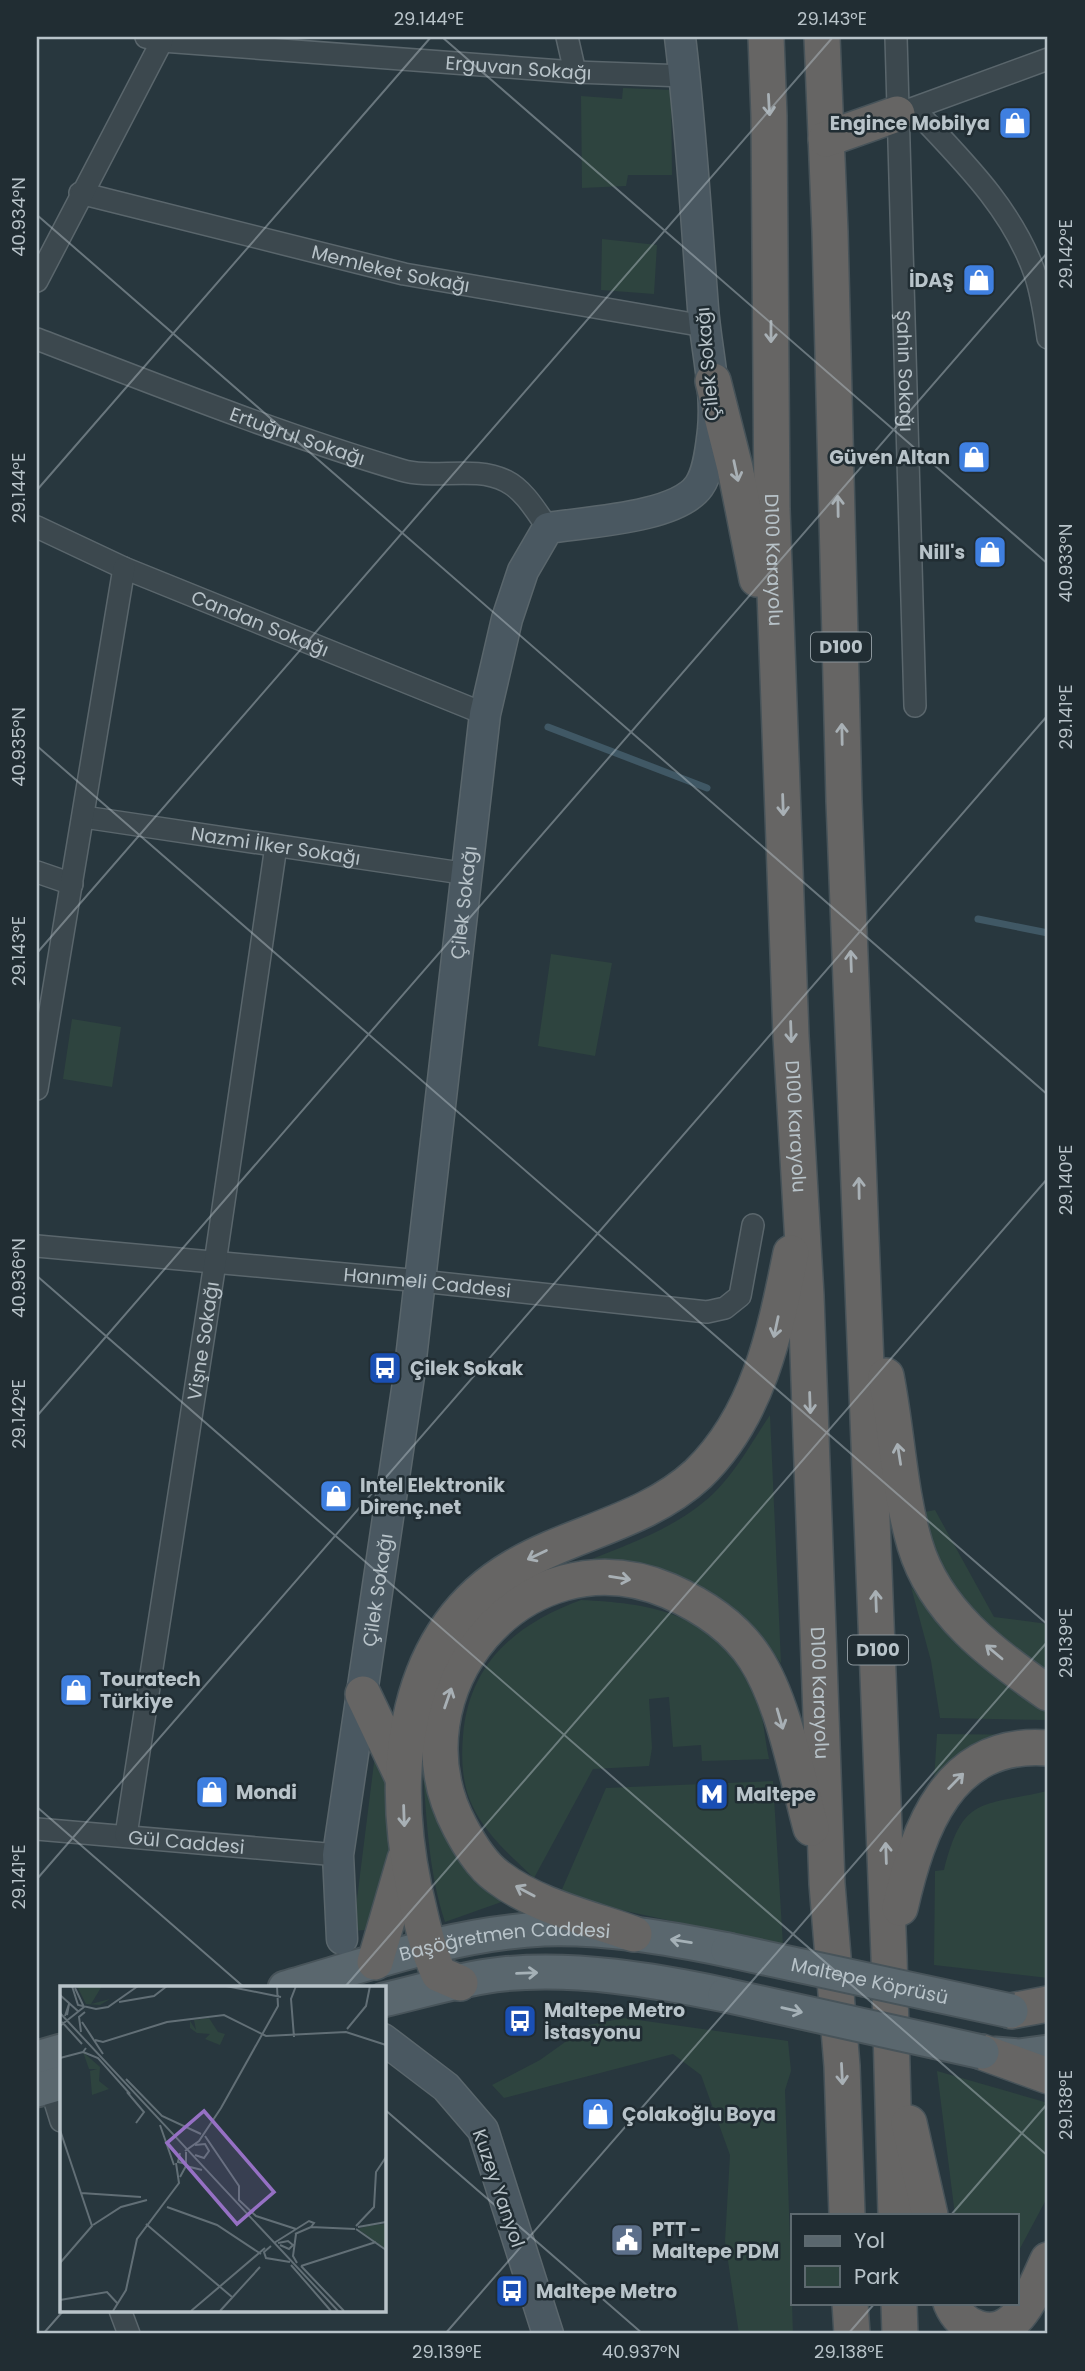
<svg xmlns="http://www.w3.org/2000/svg" width="1085" height="2371" viewBox="0 0 1085 2371" font-family="Poppins,sans-serif">
<style>
.green{fill:#2e443f}
.lines{fill:none;stroke-linecap:round;stroke-linejoin:round}
.stream{stroke:#405865;stroke-width:7}
.minor-casing{stroke:#5a666c;stroke-width:24}
.secondary-casing{stroke:#5a666c;stroke-width:33}
.primary-casing{stroke:#48545a;stroke-width:37}
.trunk-casing{stroke:#475359;stroke-width:38}
.minor{stroke:#3c484e;stroke-width:21}
.secondary{stroke:#4a5861;stroke-width:30}
.primary{stroke:#5a676e;stroke-width:33}
.trunk{stroke:#666564;stroke-width:35}
.primary-bridge-casing{stroke:#48545a;stroke-width:37;stroke-linecap:butt}
.primary-bridge{stroke:#5a676e;stroke-width:33}
.oneway{stroke:#a8b0b5}
.oneway2{stroke:#a5b1b7}
.ticks{fill:none;stroke:#b8c3c9;stroke-width:2;stroke-opacity:0.45}
.labels{text-anchor:middle;stroke-width:5;stroke-linejoin:round;paint-order:stroke}
.shield{fill:#212d33;stroke:#8b969c;stroke-width:2}
.shield-label{font-size:18px;font-weight:bold;fill:#b8c3c9}
.street-label{font-size:19px;fill:#b8c3c9;stroke:#212d33}
.poi-label{font-size:19px;font-weight:bold;fill:#b8c3c9;stroke:#212d33;text-anchor:start}
.inset-road{fill:none;stroke:#626f76;stroke-width:2}
.view{fill:#9670c4;fill-opacity:0.15;stroke:#9670c4;stroke-width:3.5}
.inset-edge{fill:none;stroke:#b8c3c9;stroke-width:3.5}
.neatline{fill:none;stroke:#b8c3c9;stroke-width:2.5}
.ticks-label{font-size:18px;text-anchor:middle;fill:#b8c3c9}
</style>
<rect width="100%" height="100%" fill="#28373e"/>
<path class="green" d="M 623,88 L 671,90 L 672,175 L 628,175 L 626,186 L 582,188 L 581,96 L 622,99 Z
M 602,239 L 657,245 L 654,294 L 601,290 Z
M 551,954 L 612,963 L 595,1056 L 538,1046 Z
M 72,1019 L 121,1027 L 112,1087 L 63,1079 Z
M 770,1415 L 781,1663 C 765,1642 748,1618 726,1602 C 690,1576 635,1564 592,1559 C 635,1542 679,1526 714,1493 C 736,1472 753,1440 770,1415 Z
M 935,1510 L 994,1617 L 1048,1624 L 1048,1682 L 1010,1659 L 936,1575 L 920,1513 Z
M 911,1587 L 952,1639 L 989,1670 L 1048,1709 L 1048,1720 L 940,1718 L 931,1661 Z
M 581,1600 C 647,1603 710,1612 744,1676 C 749,1685 756,1695 759,1705 C 764,1722 765,1741 769,1759 L 702,1761 L 701,1745 L 673,1747 L 669,1697 L 649,1699 L 652,1748 L 649,1766 L 593,1769 L 534,1878 C 511,1856 485,1834 472,1805 C 462,1784 461,1758 463,1736 C 469,1663 516,1624 581,1600 Z
M 937,1734 L 1048,1735 L 934,1780 Z
M 375,1755 L 390,1796 L 390,1887 L 376,1929 L 353,1931 Z
M 431,1771 L 507,1900 L 445,1922 C 429,1873 427,1824 423,1773 Z
M 773,1781 L 783,1945 L 570,1899 L 560,1894 L 606,1788 Z
M 1047,1791 L 1048,1978 L 934,1965 L 935,1871 L 944,1870 C 963,1796 979,1807 1047,1791 Z
M 624,2018 L 788,2041 L 791,2071 L 785,2090 L 793,2334 L 739,2334 L 725,2241 L 730,2155 L 701,2075 L 673,2054 L 504,2098 L 492,2085 L 540,2060 L 589,2025 Z
M 937,2071 L 1048,2103 L 1048,2196 L 1017,2254 L 1017,2215 L 955,2215 Z"/>
<g class="lines">
<path class="stream" d="M 548,727 L 707,788
M 978,919 L 1048,933"/>
<defs>
<g id="minor">
<path id="s1" d="M 146,37 L 162,41 L 575,72 L 685,76"/>
<path d="M 567,37 L 575,72"/>
<path id="s2" d="M 896,37 L 915,706"/>
<path d="M 914,109 C 961,159 1012,208 1035,274 C 1042,294 1045,317 1048,338"/>
<path d="M 903,112 L 1048,59"/>
<path id="s3" d="M 80,193 L 404,274 L 704,326"/>
<path d="M 37,281 L 162,41"/>
<path id="s4" d="M 37,339 C 157,385 277,433 401,470 C 434,480 474,465 506,481 C 524,490 536,511 548,528"/>
<path id="s5" d="M 37,527 L 124,568 L 485,714"/>
<path id="s6" d="M 84,817 L 468,874"/>
<path d="M 37,872 L 72,884"/>
<path d="M 37,1089 L 124,568"/>
<path id="s7" d="M 37,1246 L 421,1281 L 707,1312 L 725,1308 L 740,1296 L 753,1225"/>
<path id="s8" d="M 37,1829 L 338,1855"/>
<path id="s9" d="M 126,1835 L 215,1263 L 276,846"/>
<path d="M 47,2076 L 61,2121"/>
<path d="M 120,2310 L 129,2334"/>
</g>
<g id="secondary">
<path id="s10" d="M 342,1939 L 338,1855 L 409,1376 L 485,714 L 507,619 L 523,571 L 548,528 C 585,522 677,518 699,486 C 709,472 711,447 713,430 C 717,388 706,348 703,308 C 696,217 691,127 680,37"/>
<path d="M 383,2039 L 446,2087 L 483,2130 L 548,2334"/>
</g>
<g id="primary">
<path id="s11" d="M 285,1988 C 369,1964 456,1933 544,1929 C 606,1927 668,1938 728,1950"/>
<path d="M 383,2000 C 423,1991 463,1978 503,1974 C 577,1967 653,1980 725,1995"/>
<path d="M 995,2054 L 1019,2056 L 1048,2052"/>
<path d="M 37,2058 L 61,2051"/>
<path d="M 37,2090 L 61,2083"/>
</g>
<g id="trunk">
<path id="s12" d="M 766,37 L 769,116 L 772,509 L 791,1036 L 806,1296 L 827,1884 L 842,2066 L 847,2215"/>
<path d="M 822,37 L 830,232 L 844,801 L 889,1956 L 896,2215"/>
<path d="M 826,139 L 897,114"/>
<path d="M 713,381 L 735,468 L 757,579"/>
<path d="M 886,1376 C 897,1432 899,1491 915,1545 C 935,1612 993,1655 1048,1693"/>
<path d="M 363,1694 L 403,1778"/>
<path d="M 900,1908 C 918,1829 948,1740 1048,1748"/>
<path d="M 634,1934 C 589,1918 536,1906 498,1877 C 481,1865 469,1844 460,1827 C 388,1692 523,1529 669,1591 C 703,1606 735,1627 755,1658 C 784,1702 797,1777 811,1828"/>
<path d="M 375,1962 L 405,1859"/>
<path d="M 460,1983 L 439,1974 C 426,1946 421,1918 414,1888 C 390,1773 401,1633 514,1567 C 574,1532 646,1522 698,1474 C 759,1415 775,1332 791,1253"/>
<path d="M 1011,2011 L 1048,2004"/>
<path d="M 982,2052 L 1048,2076"/>
<path d="M 909,2123 L 930,2215"/>
<path d="M 850,2303 L 852,2334"/>
<path d="M 899,2303 L 900,2334"/>
<path d="M 951,2303 C 956,2315 964,2324 977,2328 C 1018,2342 1035,2287 1048,2260"/>
</g>
</defs>
<use href="#minor" class="minor-casing"/>
<use href="#secondary" class="secondary-casing"/>
<use href="#primary" class="primary-casing"/>
<use href="#trunk" class="trunk-casing"/>
<use href="#minor" class="minor"/>
<use href="#secondary" class="secondary"/>
<use href="#primary" class="primary"/>
<use href="#trunk" class="trunk"/>
<defs>
<g id="primary-bridge">
<path id="s13" d="M 728,1950 L 1011,2011"/>
<path d="M 725,1995 L 982,2052"/>
</g>
</defs>
<use href="#primary-bridge" class="primary-bridge-casing"/>
<use href="#primary-bridge" class="primary-bridge"/>
</g>
<defs><path id="oneway-shaft" d="M-6 0H5M1.5-3L5.5 0L1.5 3" fill="none" stroke-width="1.6" stroke-linecap="round" stroke-linejoin="round" transform="scale(1.75)"/></defs>
<g class="oneway">
<use href="#oneway-shaft" transform="translate(769 105) rotate(87)"/>
<use href="#oneway-shaft" transform="translate(771 332) rotate(90)"/>
<use href="#oneway-shaft" transform="translate(736 471) rotate(78)"/>
<use href="#oneway-shaft" transform="translate(838 506) rotate(-91)"/>
<use href="#oneway-shaft" transform="translate(842 734) rotate(-91)"/>
<use href="#oneway-shaft" transform="translate(783 805) rotate(88)"/>
<use href="#oneway-shaft" transform="translate(851 961) rotate(-92)"/>
<use href="#oneway-shaft" transform="translate(791 1032) rotate(88)"/>
<use href="#oneway-shaft" transform="translate(859 1188) rotate(-91)"/>
<use href="#oneway-shaft" transform="translate(776 1327) rotate(102)"/>
<use href="#oneway-shaft" transform="translate(810 1403) rotate(88)"/>
<use href="#oneway-shaft" transform="translate(899 1454) rotate(-99)"/>
<use href="#oneway-shaft" transform="translate(537 1555) rotate(154)"/>
<use href="#oneway-shaft" transform="translate(620 1578) rotate(9)"/>
<use href="#oneway-shaft" transform="translate(876 1601) rotate(-92)"/>
<use href="#oneway-shaft" transform="translate(994 1652) rotate(-140)"/>
<use href="#oneway-shaft" transform="translate(448 1698) rotate(-71)"/>
<use href="#oneway-shaft" transform="translate(780 1719) rotate(74)"/>
<use href="#oneway-shaft" transform="translate(956 1781) rotate(-46)"/>
<use href="#oneway-shaft" transform="translate(404 1816) rotate(88)"/>
<use href="#oneway-shaft" transform="translate(886 1853) rotate(-92)"/>
<use href="#oneway-shaft" transform="translate(525 1891) rotate(-152)"/>
<use href="#oneway-shaft" transform="translate(842 2074) rotate(87)"/>
</g>
<g class="oneway2">
<use href="#oneway-shaft" transform="translate(681 1941) rotate(-171)"/>
<use href="#oneway-shaft" transform="translate(527 1973) rotate(-2)"/>
<use href="#oneway-shaft" transform="translate(792 2010) rotate(13)"/>
</g>
<path class="ticks" d="M 442,37 L 1048,564M 37,215 L 1048,1095M 37,490 L 431,37M 37,746 L 1048,1625M 37,953 L 833,37M 37,1276 L 1048,2156M 37,1416 L 1048,252M 37,1807 L 245,1988M 37,1879 L 1048,715M 344,1988 L 1048,1178M 383,2108 L 643,2334M 951,2215 L 1048,2103M 43,2334 L 64,2310M 445,2334 L 1048,1641M 848,2334 L 875,2303"/>
<defs>
<symbol id="shop-square" viewBox="-11 -11 22 22"><rect x="-9" y="-9" width="18" height="18" rx="4" fill="#3f7fe0" stroke="#212d33"/><path d="M-5-2.5h2.3a2.7 3.5 0 0 1 5.4 0H5L5.5 6h-11ZM-1.5-2.5h3a1.5 2.3 0 0 0-3 0Z" fill="#fff"/></symbol>
<symbol id="bus-square" viewBox="-11 -11 22 22"><rect x="-9" y="-9" width="18" height="18" rx="4" fill="#1a4fb4" stroke="#212d33"/><path d="M-5-6H5V4H4V6H2V4H-2V6H-4V4H-5ZM-3.5-4V0h7V-4ZM-3.5 1.2v1.5H-2V1.2ZM2 1.2v1.5H3.5V1.2Z" fill="#fff"/></symbol>
<symbol id="metro-square" viewBox="-11 -11 22 22"><rect x="-9" y="-9" width="18" height="18" rx="4" fill="#1a4fb4" stroke="#212d33"/><path d="M-5.5 5V-5H-3L0 0L3-5H5.5V5H3V-.5L0 4L-3-.5V5Z" fill="#fff"/></symbol>
<symbol id="civic-square" viewBox="-11 -11 22 22"><rect x="-9" y="-9" width="18" height="18" rx="4" fill="#5c6f8a" stroke="#212d33"/><path d="M-.6-6.5H3V-4.5H.6V-3L4-1V1h2V6H-6V1h2V-1L-.6-3ZM-1.2 2.5V6h2.4V2.5Z" fill="#fff"/></symbol>
</defs>
<g fill-rule="evenodd">
<use href="#shop-square" x="996" y="104" width="38" height="38"/>
<use href="#shop-square" x="960" y="261" width="38" height="38"/>
<use href="#shop-square" x="955" y="438" width="38" height="38"/>
<use href="#shop-square" x="971" y="533" width="38" height="38"/>
<use href="#bus-square" x="366" y="1349" width="38" height="38"/>
<use href="#shop-square" x="317" y="1477" width="38" height="38"/>
<use href="#shop-square" x="57" y="1671" width="38" height="38"/>
<use href="#shop-square" x="193" y="1773" width="38" height="38"/>
<use href="#metro-square" x="693" y="1775" width="38" height="38"/>
<use href="#bus-square" x="501" y="2002" width="38" height="38"/>
<use href="#shop-square" x="579" y="2095" width="38" height="38"/>
<use href="#civic-square" x="608" y="2221" width="38" height="38"/>
<use href="#bus-square" x="493" y="2272" width="38" height="38"/>
</g>
<g class="labels">
<g class="shield">
<rect x="811" y="632.5" width="60" height="29" rx="5"/>
<rect x="848" y="1635.5" width="60" height="29" rx="5"/>
</g>
<g class="shield-label">
<text x="841" y="653">D100</text>
<text x="878" y="1656">D100</text>
</g>
<g class="street-label">
<text dy="7" stroke="none"><textPath href="#s1" startOffset="374">Erguvan Sokağı</textPath></text>
<text dy="7" stroke="none"><textPath href="#s3" startOffset="320">Memleket Sokağı</textPath></text>
<text transform="translate(707 364) rotate(-95)" y="7">Çilek Sokağı</text>
<text dy="7" stroke="none"><textPath href="#s2" startOffset="334">Şahin Sokağı</textPath></text>
<text dy="7" stroke="none"><textPath href="#s4" startOffset="278">Ertuğrul Sokağı</textPath></text>
<text dy="7" stroke="none"><textPath href="#s12" startOffset="523">D100 Karayolu</textPath></text>
<text dy="7" stroke="none"><textPath href="#s5" startOffset="243">Candan Sokağı</textPath></text>
<text dy="7" stroke="none"><textPath href="#s6" startOffset="194">Nazmi İlker Sokağı</textPath></text>
<text dy="7" stroke="none"><textPath href="#s10" startOffset="1045">Çilek Sokağı</textPath></text>
<text dy="7" stroke="none"><textPath href="#s12" startOffset="1090">D100 Karayolu</textPath></text>
<text dy="7" stroke="none"><textPath href="#s7" startOffset="392">Hanımeli Caddesi</textPath></text>
<text dy="7" stroke="none"><textPath href="#s9" startOffset="500">Vişne Sokağı</textPath></text>
<text dy="7" stroke="none"><textPath href="#s10" startOffset="352">Çilek Sokağı</textPath></text>
<text dy="7" stroke="none"><textPath href="#s12" startOffset="1657">D100 Karayolu</textPath></text>
<text dy="7" stroke="none"><textPath href="#s8" startOffset="150">Gül Caddesi</textPath></text>
<text dy="7" stroke="none"><textPath href="#s11" startOffset="226">Başöğretmen Caddesi</textPath></text>
<text dy="7" stroke="none"><textPath href="#s13" startOffset="145">Maltepe Köprüsü</textPath></text>
<text transform="translate(499 2188) rotate(71)" y="7">Kuzey Yanyol</text>
</g>
<g class="poi-label">
<text x="990" y="130" text-anchor="end">Engince Mobilya</text>
<text x="954" y="287" text-anchor="end">İDAŞ</text>
<text x="950" y="464" text-anchor="end">Güven Altan</text>
<text x="965" y="559" text-anchor="end">Nill's</text>
<text x="410" y="1375">Çilek Sokak</text>
<text x="360" y="1492">Intel Elektronik<tspan x="360" dy="22">Direnç.net</tspan></text>
<text x="100" y="1686">Touratech<tspan x="100" dy="22">Türkiye</tspan></text>
<text x="236" y="1799">Mondi</text>
<text x="736" y="1801">Maltepe</text>
<text x="544" y="2017">Maltepe Metro<tspan x="544" dy="22">İstasyonu</tspan></text>
<text x="622" y="2121">Çolakoğlu Boya</text>
<text x="652" y="2236">PTT -<tspan x="652" dy="22">Maltepe PDM</tspan></text>
<text x="536" y="2298">Maltepe Metro</text>
</g>
</g>
<g transform="translate(60 1986)">
<rect width="326" height="326" fill="#28373e"/>
<path d="M 17,0 L 42,0 L 31,18 L 50,13 L 40,19 L 26,18 ZM 149,32 L 158,46 L 165,48 L 160,59 L 145,53 L 150,48 L 137,47 L 130,42 L 130,35 L 136,44 L 134,34 ZM 23,66 L 40,81 L 39,95 L 49,103 L 32,109 L 30,85 L 37,83 L 29,83 ZM 325,238 L 325,263 L 298,243 L 308,240 Z" fill="#2e443f"/>
<path class="inset-road" d="M 12,0 L 18,19 L 36,23 L 48,21 L 78,0M 166,0 L 221,11M 0,9 L 19,26M 59,16 L 94,10 L 107,0M 0,27 L 278,325M 5,30 L 9,18 L 7,29M 2,36 L 22,58M 22,36 L 43,68M 0,40 L 24,21 L 15,2M 287,43 L 306,20 L 310,0M 21,46 L 19,31 L 25,26M 234,51 L 231,13 L 236,0M 35,54 L 43,56 L 107,36 L 164,29 L 206,50 L 286,46 L 326,59M 26,62 L 23,66 L 38,72 L 70,108M 0,72 L 23,66M 66,93 L 102,130 L 141,148M 67,106 L 84,126 L 76,137M 100,139 L 114,179M 0,144 L 32,240 L 0,277M 145,150 L 179,200 L 179,214 L 196,230 L 236,243M 125,165 L 139,155 L 161,122 L 218,20 L 217,0M 120,167 L 118,176 L 126,178 L 126,166M 135,169 L 144,172 L 149,165 L 145,158 L 135,159M 120,191 L 126,180 L 142,184M 21,207 L 81,211M 107,221 L 157,239 L 201,268M 86,238 L 172,311M 33,239 L 61,221 L 87,214M 296,240 L 314,221 L 316,186 L 326,171M 298,241 L 326,236M 296,243 L 326,264M 235,248 L 251,241 L 295,243M 236,248 L 233,270 L 237,277M 214,257 L 249,235 L 254,237 L 251,241M 218,257 L 228,255 L 233,259 L 229,263 L 220,259M 211,260 L 204,266 L 206,272 L 230,276M 231,279 L 271,325M 241,280 L 316,256M 241,280 L 284,325M 0,314 L 47,306 L 58,318M 53,325 L 66,304 L 77,253 L 119,197 L 116,177M 131,325 L 205,262M 160,325 L 200,281"/>
<path class="view" d="M 144,125 L 214,206 L 177,238 L 107,157 Z"/>
<rect width="326" height="326" class="inset-edge"/>
</g>
<rect width="1085" height="2371" fill="none" stroke="#212d33" stroke-width="77"/>
<rect x="791" y="2214" width="228" height="91" fill="#212d33" stroke="#5d696f" stroke-width="2"/>
<rect x="805" y="2236" width="35" height="10" fill="#5a676e" stroke="#5d696f" stroke-width="2"/>
<text x="854" y="2248" font-size="21" fill="#b8c3c9">Yol</text>
<rect x="805" y="2266" width="35" height="21" fill="#2e443f" stroke="#5d696f" stroke-width="2"/>
<text x="854" y="2284" font-size="21" fill="#b8c3c9">Park</text>
<rect x="38" y="38" width="1008" height="2294" class="neatline"/>
<g class="ticks-label">
<text x="429" y="25">29.144°E</text>
<text x="832" y="25">29.143°E</text>
<text transform="translate(19 217) rotate(-90)" y="6">40.934°N</text>
<text transform="translate(1066 254) rotate(-90)" y="6">29.142°E</text>
<text transform="translate(19 488) rotate(-90)" y="6">29.144°E</text>
<text transform="translate(1066 563) rotate(-90)" y="6">40.933°N</text>
<text transform="translate(1066 717) rotate(-90)" y="6">29.141°E</text>
<text transform="translate(19 747) rotate(-90)" y="6">40.935°N</text>
<text transform="translate(19 951) rotate(-90)" y="6">29.143°E</text>
<text transform="translate(1066 1180) rotate(-90)" y="6">29.140°E</text>
<text transform="translate(19 1278) rotate(-90)" y="6">40.936°N</text>
<text transform="translate(19 1414) rotate(-90)" y="6">29.142°E</text>
<text transform="translate(1066 1643) rotate(-90)" y="6">29.139°E</text>
<text transform="translate(19 1877) rotate(-90)" y="6">29.141°E</text>
<text transform="translate(1066 2105) rotate(-90)" y="6">29.138°E</text>
<text x="447" y="2358">29.139°E</text>
<text x="641" y="2358">40.937°N</text>
<text x="849" y="2358">29.138°E</text>
</g>
</svg>
